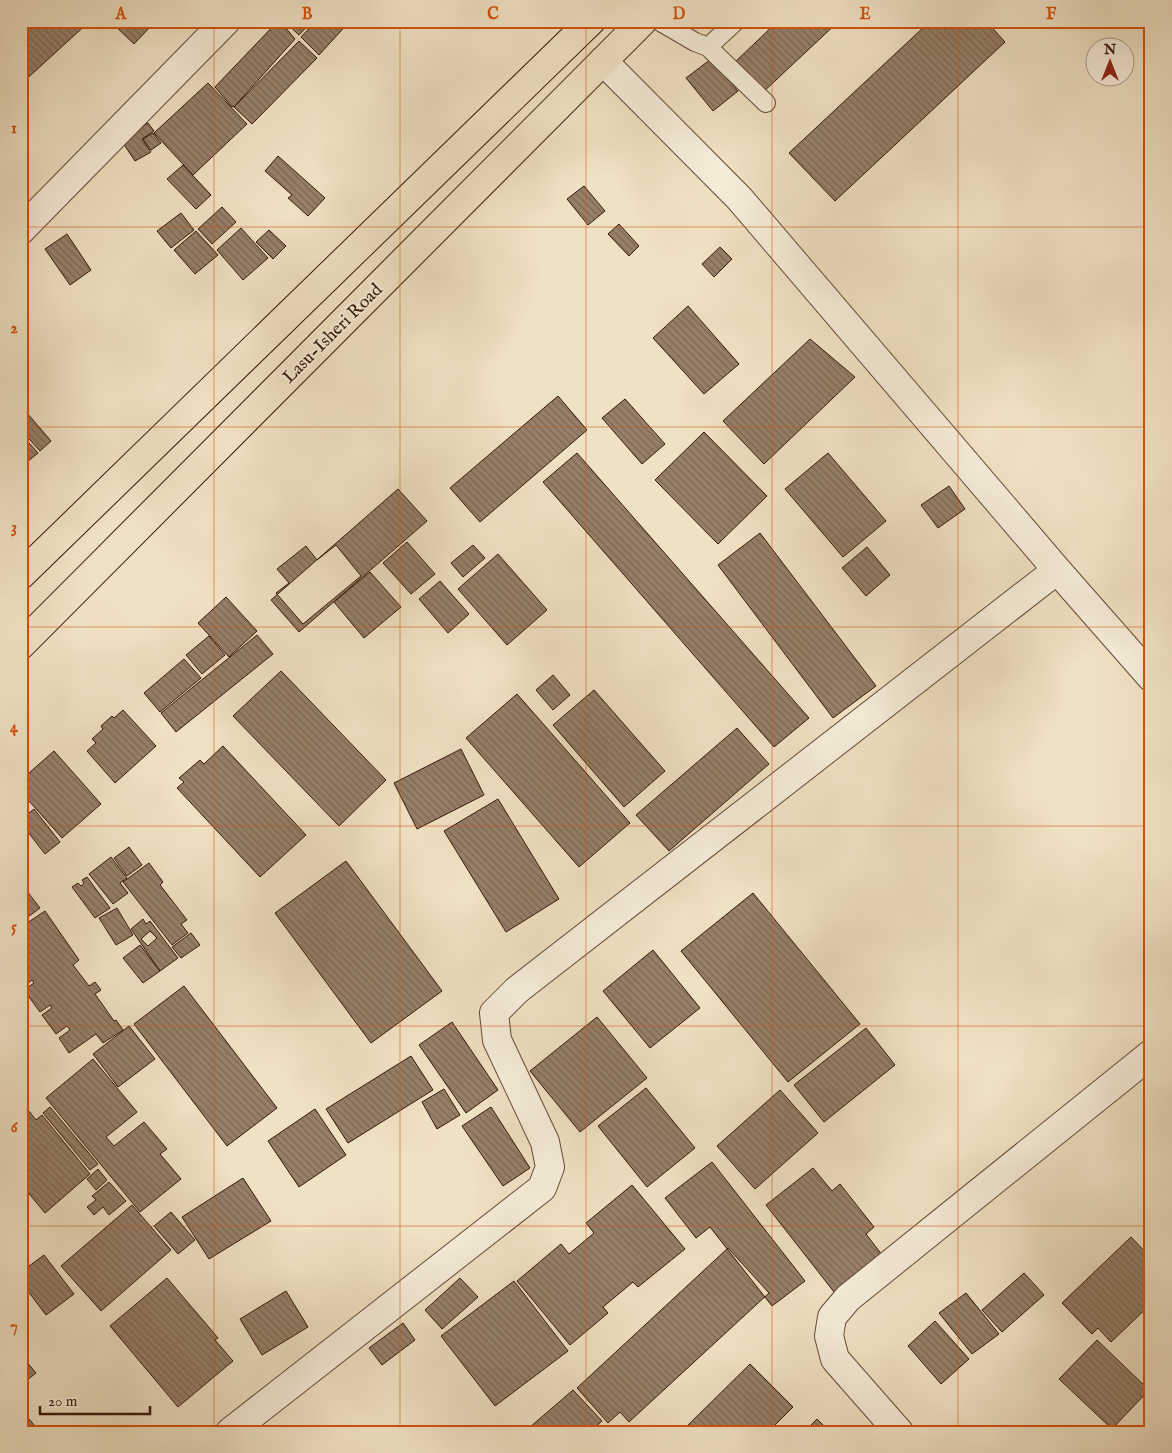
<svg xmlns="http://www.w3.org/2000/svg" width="1172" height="1453" viewBox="0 0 1172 1453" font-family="'IM FELL English',serif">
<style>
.building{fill:url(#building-back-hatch);stroke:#351709;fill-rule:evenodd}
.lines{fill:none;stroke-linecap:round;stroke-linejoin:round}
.lane-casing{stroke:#644a38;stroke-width:20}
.street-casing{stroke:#644a38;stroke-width:30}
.primary-casing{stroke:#351709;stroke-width:30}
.lane{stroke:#f5ecd8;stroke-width:18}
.street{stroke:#f5ecd8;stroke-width:28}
.primary{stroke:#efe1c3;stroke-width:28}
.grid{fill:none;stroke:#d6520c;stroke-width:1;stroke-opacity:0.55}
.labels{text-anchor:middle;stroke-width:4.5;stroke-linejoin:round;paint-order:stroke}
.street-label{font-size:18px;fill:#351709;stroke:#f5ecd8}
.neatline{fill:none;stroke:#d6520c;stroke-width:2}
.grid-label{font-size:16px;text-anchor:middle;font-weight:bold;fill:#d6520c}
</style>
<defs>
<pattern id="building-back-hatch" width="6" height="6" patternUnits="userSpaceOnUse" patternTransform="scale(1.25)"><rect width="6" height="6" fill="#96806a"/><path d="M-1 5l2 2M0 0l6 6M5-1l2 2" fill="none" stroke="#7b6855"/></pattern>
</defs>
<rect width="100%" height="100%" fill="#efe1c3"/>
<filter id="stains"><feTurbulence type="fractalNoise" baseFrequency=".004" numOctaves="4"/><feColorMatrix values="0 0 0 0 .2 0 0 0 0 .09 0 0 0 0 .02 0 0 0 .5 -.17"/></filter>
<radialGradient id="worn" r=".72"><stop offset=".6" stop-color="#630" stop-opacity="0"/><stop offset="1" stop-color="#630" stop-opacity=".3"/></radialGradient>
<path class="building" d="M 21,21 L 90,21 L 21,84 Z
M 110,21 L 146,21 L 151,26 L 134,44 Z
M 278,21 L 280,21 L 295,39 L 234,107 L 231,106 L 215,87 Z
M 284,21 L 312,21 L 299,35 Z
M 316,21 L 350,21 L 319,55 L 301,37 Z
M 778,21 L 839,21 L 761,94 L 733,64 Z
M 921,21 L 986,21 L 1005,42 L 835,201 L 789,153 L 925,26 Z
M 299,41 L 317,58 L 252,124 L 234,107 Z
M 711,59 L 738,91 L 713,111 L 686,78 Z
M 208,83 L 247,124 L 193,175 L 154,133 Z
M 148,123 L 154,131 L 142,139 L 151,152 L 135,161 L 121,140 Z
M 21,132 L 28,139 L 21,146 Z
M 153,133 L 161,143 L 151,150 L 143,139 Z
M 278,156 L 325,198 L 308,216 L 288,198 L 292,195 L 265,171 Z
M 183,165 L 211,195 L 196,209 L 167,179 Z
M 584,186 L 605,211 L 588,225 L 567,199 Z
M 222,207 L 236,222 L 212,244 L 198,229 Z
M 181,213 L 194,230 L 171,248 L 157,231 Z
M 619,224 L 639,246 L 629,256 L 608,234 Z
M 241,228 L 268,258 L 243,280 L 217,250 Z
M 269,230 L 286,246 L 273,259 L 256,242 Z
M 196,231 L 218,255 L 195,274 L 174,250 Z
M 67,234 L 91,270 L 70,285 L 45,249 Z
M 720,247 L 732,259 L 714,277 L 702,264 Z
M 688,306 L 739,364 L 704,394 L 653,338 Z
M 810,339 L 855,377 L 764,464 L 723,421 Z
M 558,396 L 587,430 L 480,522 L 450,488 Z
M 625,399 L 665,444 L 642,464 L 602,418 Z
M 21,406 L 51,441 L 40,451 L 21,430 Z
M 704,432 L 767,496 L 718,544 L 655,480 Z
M 21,434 L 38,453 L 21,467 Z
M 577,453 L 809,718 L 774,747 L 543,482 Z
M 828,453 L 886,521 L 843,557 L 785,489 Z
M 949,486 L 965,509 L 938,528 L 921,505 Z
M 398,489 L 427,521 L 299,632 L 271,600 Z
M 760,533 L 876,686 L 833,718 L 718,565 Z
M 407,542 L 435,574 L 411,594 L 383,563 Z
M 336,545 L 361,576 L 303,624 L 276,593 L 289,583 L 277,569 L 306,546 L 317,560 Z
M 473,545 L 485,558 L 463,577 L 451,563 Z
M 867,547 L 890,575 L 866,596 L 842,568 Z
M 498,554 L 547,610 L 507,645 L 458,589 Z
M 370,572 L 401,607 L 364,638 L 334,602 Z
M 440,581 L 469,614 L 448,633 L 419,599 Z
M 226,597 L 257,631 L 229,657 L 198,623 Z
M 257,635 L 273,654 L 176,732 L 161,713 Z
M 209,636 L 225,655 L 202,674 L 186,655 Z
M 184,659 L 201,678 L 160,712 L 144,693 Z
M 281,671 L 386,780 L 339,826 L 233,716 Z
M 553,675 L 570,695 L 553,710 L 536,690 Z
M 594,690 L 665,771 L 624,807 L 553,725 Z
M 517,694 L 630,823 L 579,867 L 466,738 Z
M 123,710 L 156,746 L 115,783 L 87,751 L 96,743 L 92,739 L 103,729 L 101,726 L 112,716 L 114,718 Z
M 737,728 L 769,764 L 669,851 L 636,815 Z
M 223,746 L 306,835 L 260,877 L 177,788 L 184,782 L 179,778 L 200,760 L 204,764 Z
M 461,749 L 484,795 L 417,829 L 394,783 Z
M 54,751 L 101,804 L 62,838 L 21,792 L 21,780 Z
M 498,799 L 559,899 L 506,932 L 444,831 Z
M 34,809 L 60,842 L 45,854 L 21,823 L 21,819 Z
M 21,825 L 28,833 L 21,838 Z
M 129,847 L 142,865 L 127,876 L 114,858 Z
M 111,857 L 127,878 L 120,883 L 128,893 L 113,904 L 89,874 Z
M 346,861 L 442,991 L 371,1043 L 275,913 Z
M 149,863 L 163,882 L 160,885 L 187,920 L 181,924 L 188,933 L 172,945 L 123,882 Z
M 87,877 L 110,908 L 95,918 L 72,887 L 78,883 L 81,886 L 84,883 L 82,880 Z
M 23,886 L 40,908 L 21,922 L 21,887 Z
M 753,893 L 860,1024 L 788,1082 L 681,951 Z
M 117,908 L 133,935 L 116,945 L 99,918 Z
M 45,911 L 79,960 L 73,965 L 89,986 L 95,982 L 101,990 L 95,994 L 114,1021 L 116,1020 L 123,1030 L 103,1043 L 96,1034 L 69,1053 L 59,1038 L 70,1030 L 67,1026 L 56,1034 L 42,1015 L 52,1008 L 50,1005 L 40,1012 L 24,990 L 34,983 L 32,980 L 23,987 L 21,985 L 21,927 Z
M 143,919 L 146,924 L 150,921 L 178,958 L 160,971 L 131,929 ZM 150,931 L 157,938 L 148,946 L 141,939 Z
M 191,933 L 200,945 L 181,958 L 172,947 Z
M 140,945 L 160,971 L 143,983 L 123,958 Z
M 653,950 L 700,1008 L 650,1048 L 603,991 Z
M 184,986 L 277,1108 L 227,1146 L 134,1024 Z
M 597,1017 L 647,1078 L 580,1132 L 530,1071 Z
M 452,1022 L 498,1090 L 466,1113 L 419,1045 Z
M 129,1026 L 155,1059 L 118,1087 L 93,1054 Z
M 866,1028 L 895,1065 L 824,1122 L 794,1085 Z
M 411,1056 L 433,1090 L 348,1143 L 326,1109 Z
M 93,1059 L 137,1112 L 106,1137 L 114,1146 L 144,1122 L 167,1149 L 160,1154 L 181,1179 L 140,1212 L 46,1098 Z
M 646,1088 L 695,1148 L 647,1187 L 598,1126 Z
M 444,1089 L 460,1115 L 437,1129 L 422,1102 Z
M 780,1090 L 818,1133 L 755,1189 L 717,1146 Z
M 21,1101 L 36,1120 L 42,1115 L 90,1174 L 45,1213 L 21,1184 Z
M 50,1107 L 98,1164 L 90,1170 L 43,1113 Z
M 491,1107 L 530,1168 L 503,1186 L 462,1126 Z
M 315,1109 L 346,1155 L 299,1187 L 268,1141 Z
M 712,1162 L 805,1281 L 772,1306 L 710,1227 L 696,1238 L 665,1198 Z
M 813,1168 L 832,1191 L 840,1184 L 874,1227 L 866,1234 L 886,1260 L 838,1297 L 766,1205 Z
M 98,1169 L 107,1180 L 96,1190 L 87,1179 Z
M 243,1178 L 271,1221 L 209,1259 L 182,1217 Z
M 109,1182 L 126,1201 L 109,1215 L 103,1207 L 94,1215 L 87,1207 L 96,1200 L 92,1196 Z
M 632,1185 L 685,1249 L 638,1287 L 633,1282 L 603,1307 L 608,1313 L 570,1345 L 517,1281 L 561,1244 L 569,1254 L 594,1233 L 586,1223 Z
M 132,1205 L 171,1250 L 101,1311 L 61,1266 Z
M 171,1212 L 195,1240 L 178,1254 L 154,1226 Z
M 1131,1237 L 1151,1258 L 1151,1304 L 1111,1342 L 1098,1328 L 1092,1334 L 1062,1303 Z
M 728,1248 L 769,1293 L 629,1422 L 620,1412 L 608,1423 L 577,1388 Z
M 44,1255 L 74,1294 L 46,1315 L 21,1282 L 21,1272 Z
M 1024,1273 L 1044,1295 L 1002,1332 L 982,1310 Z
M 167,1278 L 218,1338 L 215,1340 L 233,1361 L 178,1407 L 110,1326 Z
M 460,1278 L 478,1297 L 442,1329 L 425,1310 Z
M 514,1281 L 568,1351 L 495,1406 L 441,1336 Z
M 286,1291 L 308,1327 L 262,1355 L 240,1319 Z
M 966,1293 L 999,1334 L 972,1354 L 939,1313 Z
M 935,1321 L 969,1359 L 941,1384 L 908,1346 Z
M 403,1323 L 415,1340 L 382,1365 L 369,1348 Z
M 1097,1340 L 1149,1390 L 1112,1429 L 1059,1379 Z
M 21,1355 L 36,1373 L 21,1385 Z
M 750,1364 L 793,1407 L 768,1432 L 681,1432 Z
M 573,1390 L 602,1421 L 589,1432 L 534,1432 L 530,1427 Z
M 24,1413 L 40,1432 L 21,1432 L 21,1416 Z
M 817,1419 L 830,1432 L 804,1432 Z"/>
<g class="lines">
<defs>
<path id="lane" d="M 659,21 L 695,42 L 708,47 L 736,21
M 708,47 L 766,103"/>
<path id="street" d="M 603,61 L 739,198 L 1057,570 L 1151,677
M 21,230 L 226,21
M 230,1432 L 542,1188 L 550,1167 L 545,1142 L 497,1040 L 494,1013 L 517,990 L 1057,570
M 899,1432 L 835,1359 L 829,1336 L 832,1317 L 848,1298 L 1151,1054"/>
<path id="primary" d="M 21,575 L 591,21
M 21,645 L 643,21"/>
</defs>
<use href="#lane" class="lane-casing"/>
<use href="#street" class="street-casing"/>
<use href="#primary" class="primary-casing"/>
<use href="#lane" class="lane"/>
<use href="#street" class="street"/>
<use href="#primary" class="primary"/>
</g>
<path class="grid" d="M 214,21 L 214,1432M 400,21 L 400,1432M 586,21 L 586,1432M 772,21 L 772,1432M 958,21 L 958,1432M 21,227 L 1151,227M 21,427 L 1151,427M 21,627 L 1151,627M 21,826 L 1151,826M 21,1026 L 1151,1026M 21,1226 L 1151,1226"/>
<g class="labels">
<g class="street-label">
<text transform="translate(332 333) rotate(-45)" y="6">Lasu-Isheri Road</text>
</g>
</g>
<rect width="1172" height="1453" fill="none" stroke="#efe1c3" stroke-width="55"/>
<g transform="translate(1110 62)"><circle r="24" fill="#f5ecd8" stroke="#a89785"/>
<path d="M0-4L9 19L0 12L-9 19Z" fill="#8f2418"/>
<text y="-8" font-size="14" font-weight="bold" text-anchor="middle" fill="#351709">N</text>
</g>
<path d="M40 1406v8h110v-8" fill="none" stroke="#351709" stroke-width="2.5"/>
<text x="48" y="1406" font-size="15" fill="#351709" stroke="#f5ecd8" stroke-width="4" paint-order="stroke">20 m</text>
<rect x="28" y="28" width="1116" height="1398" class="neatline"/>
<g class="grid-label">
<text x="121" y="19">A</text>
<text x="307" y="19">B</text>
<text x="493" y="19">C</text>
<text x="679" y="19">D</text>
<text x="865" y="19">E</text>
<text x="1051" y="19">F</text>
<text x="14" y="133">1</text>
<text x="14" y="333">2</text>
<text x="14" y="532">3</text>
<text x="14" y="732">4</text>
<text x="14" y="932">5</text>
<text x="14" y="1132">6</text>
<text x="14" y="1331">7</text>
</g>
<rect width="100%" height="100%" filter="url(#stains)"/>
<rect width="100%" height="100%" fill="url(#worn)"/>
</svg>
